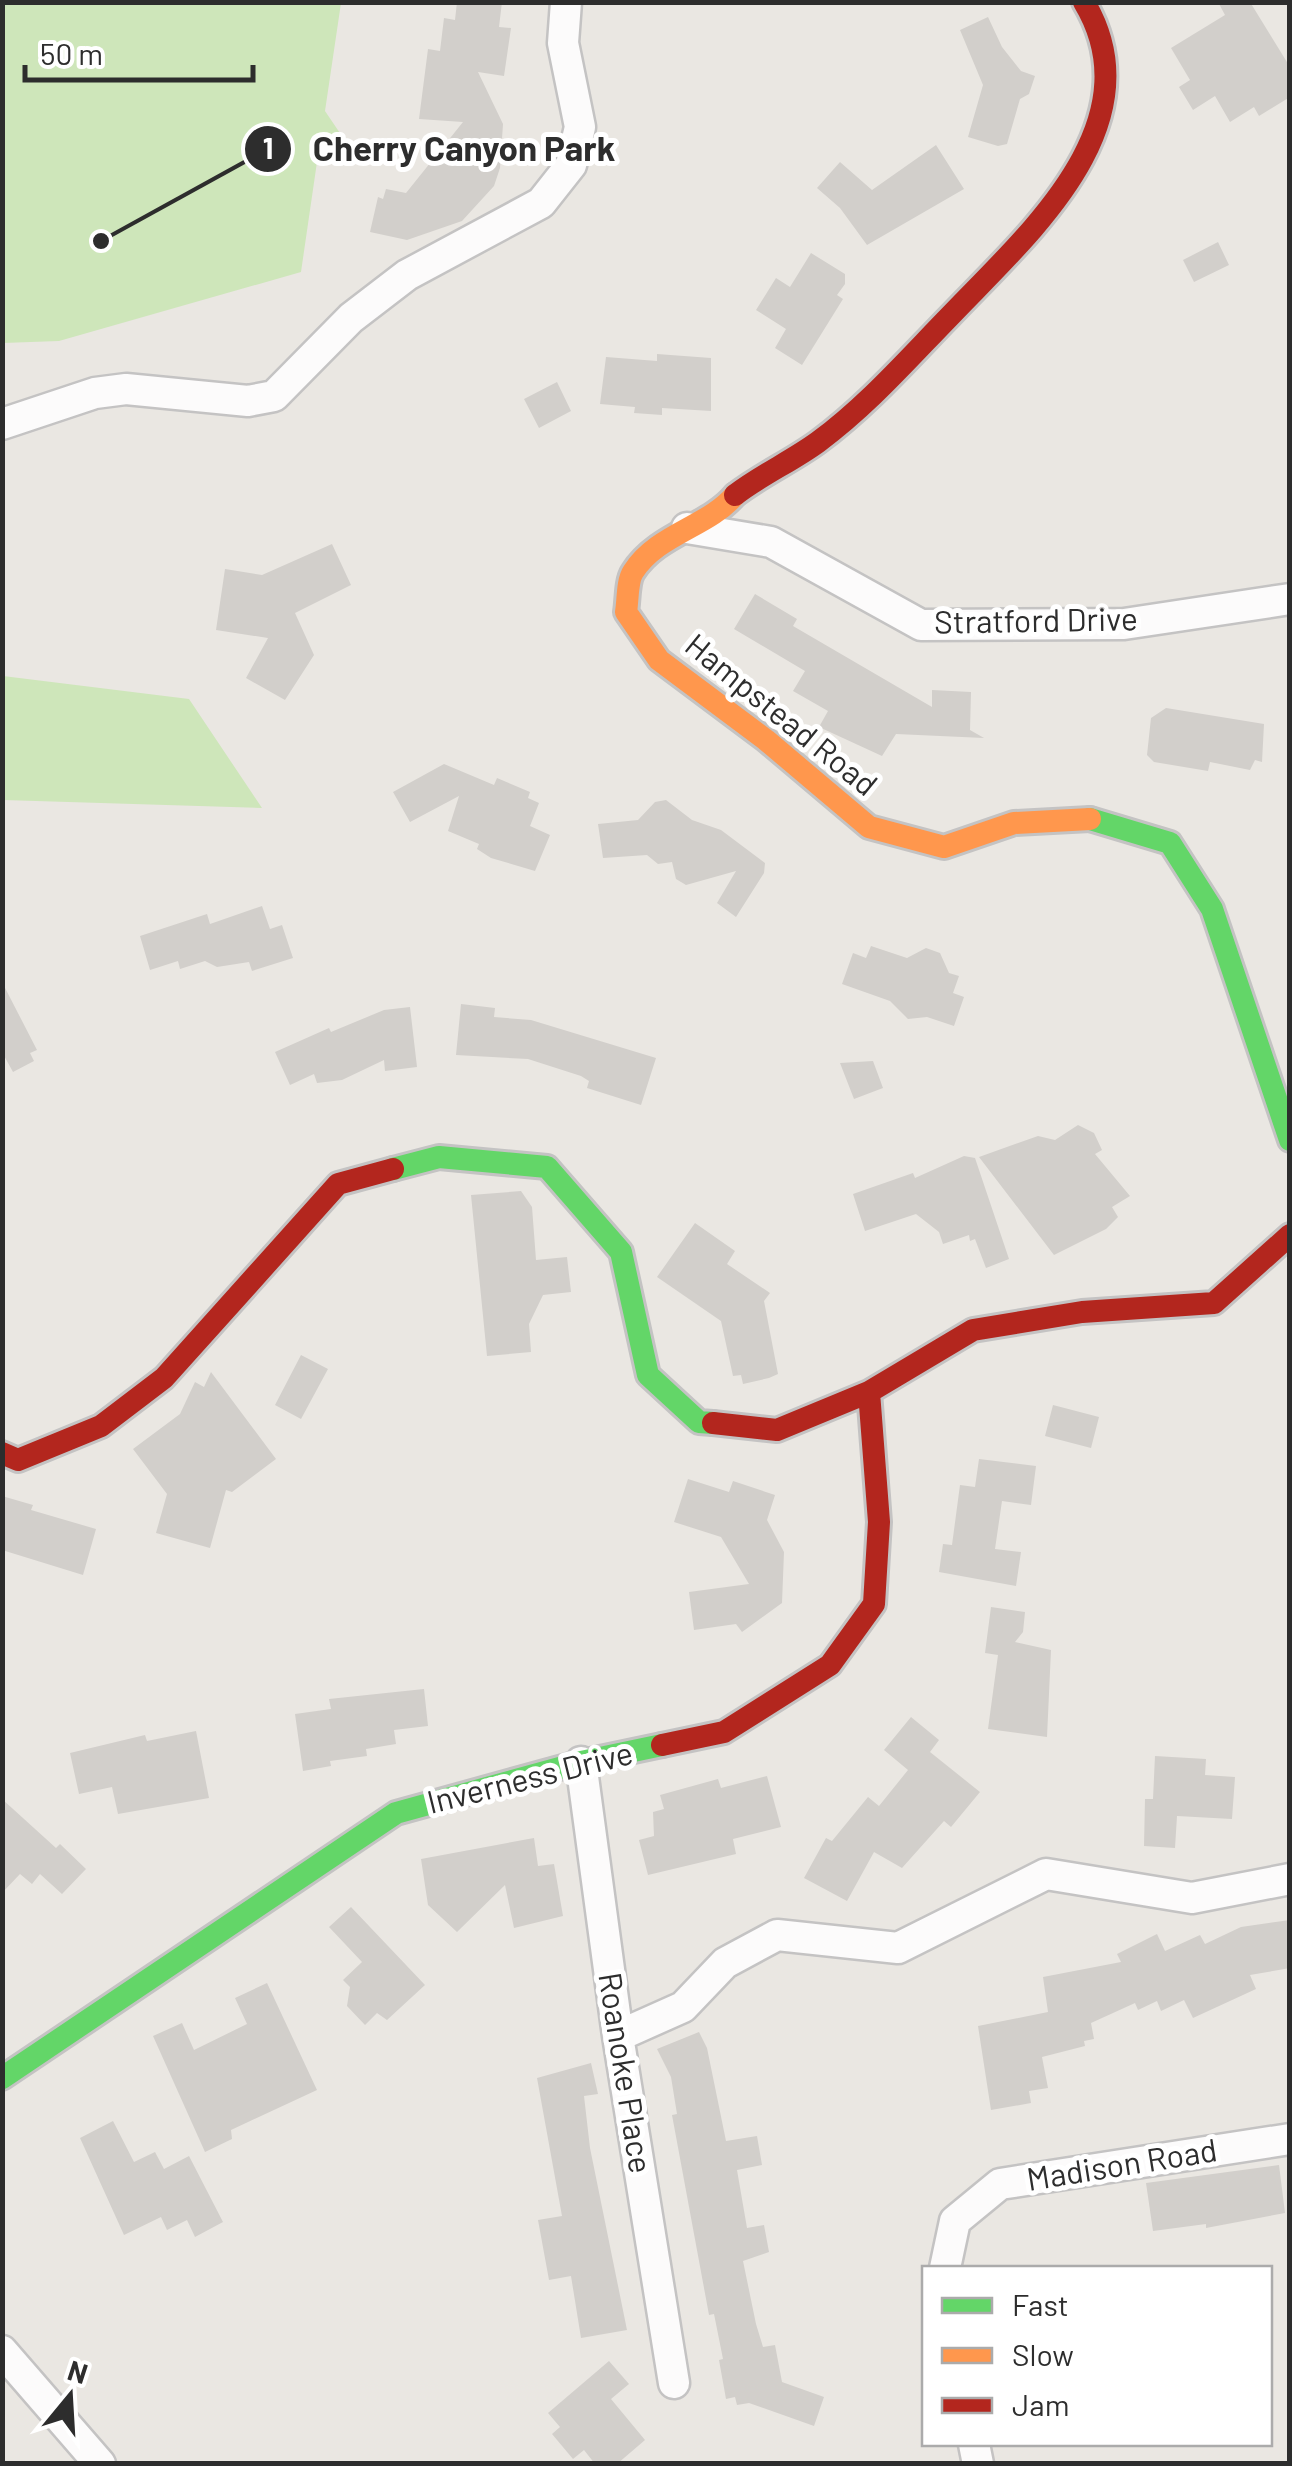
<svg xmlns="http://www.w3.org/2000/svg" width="1292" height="2466" viewBox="0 0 1292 2466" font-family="Barlow,sans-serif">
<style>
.green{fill:#cee6ba}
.building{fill:#d2cfcb}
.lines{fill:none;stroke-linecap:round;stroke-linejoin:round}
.street-casing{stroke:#c4c3c3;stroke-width:35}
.fast-casing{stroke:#c4c3c3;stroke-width:28}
.slow-casing{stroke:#c4c3c3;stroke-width:28}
.jam-casing{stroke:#c4c3c3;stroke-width:28}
.street{stroke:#fcfbfb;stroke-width:30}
.fast{stroke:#63d668;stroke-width:22}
.slow{stroke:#ff974d;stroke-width:22}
.jam{stroke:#b3261e;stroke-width:22}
.labels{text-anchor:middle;stroke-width:10;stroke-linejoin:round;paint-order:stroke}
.street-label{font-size:32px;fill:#2d2d2d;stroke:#fff}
.leader{fill:none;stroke:#2d2d2d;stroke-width:4}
.callout-dot{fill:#2d2d2d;stroke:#fff;stroke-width:4}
.mark-label{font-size:30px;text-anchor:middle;font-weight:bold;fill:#fff}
.callout-label{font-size:35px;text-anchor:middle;font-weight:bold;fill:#2d2d2d;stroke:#fff;stroke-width:10;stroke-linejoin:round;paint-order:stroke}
</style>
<rect width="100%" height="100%" fill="#eae7e2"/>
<path class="green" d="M 2,3 L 341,3 L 325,111 L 346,142 L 317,162 L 301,272 L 59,341 L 3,343 Z
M 3,676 L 189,699 L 262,808 L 3,800 Z"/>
<path class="building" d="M 457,2 L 502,2 L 499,27 L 511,28 L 504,76 L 478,72 L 503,124 L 500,168 L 494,186 L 462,221 L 407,240 L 370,232 L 378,197 L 383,199 L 386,189 L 406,193 L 463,122 L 419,119 L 428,49 L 440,51 L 444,18 L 455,20 Z
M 1218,2 L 1250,2 L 1290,67 L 1290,97 L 1259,116 L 1254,107 L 1230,122 L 1215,96 L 1193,110 L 1179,87 L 1190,80 L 1171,48 L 1225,15 Z
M 988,17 L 1002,47 L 1021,71 L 1035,76 L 1029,94 L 1020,99 L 1007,144 L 998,146 L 968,137 L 983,85 L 960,30 Z
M 936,145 L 964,189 L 867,245 L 840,208 L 817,188 L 840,162 L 872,190 Z
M 1218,242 L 1229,265 L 1194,282 L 1183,260 Z
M 811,253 L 845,274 L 845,284 L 837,295 L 843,299 L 802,365 L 775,348 L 786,329 L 756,310 L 776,278 L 790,287 Z
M 657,354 L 711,358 L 711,411 L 662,408 L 662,415 L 634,413 L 635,407 L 600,404 L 606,357 L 657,361 Z
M 557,382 L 571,411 L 539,428 L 524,399 Z
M 332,544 L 351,585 L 295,613 L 314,655 L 285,700 L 246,678 L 268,638 L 216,630 L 225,569 L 262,575 Z
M 755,594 L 797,619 L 793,626 L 932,707 L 932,690 L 971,692 L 970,730 L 984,738 L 896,734 L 882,756 L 819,727 L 828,711 L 793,691 L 805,671 L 734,629 Z
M 1166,708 L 1264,724 L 1262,762 L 1255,760 L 1250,770 L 1210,762 L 1208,771 L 1154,762 L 1147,755 L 1151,718 Z
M 444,764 L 494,785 L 497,778 L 530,792 L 528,798 L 539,803 L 530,826 L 550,835 L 535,871 L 491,858 L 477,849 L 479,844 L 448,831 L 459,796 L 410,822 L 393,792 Z
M 666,800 L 692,820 L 721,830 L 765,863 L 764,873 L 736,917 L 717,903 L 736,871 L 686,885 L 676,879 L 672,862 L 658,864 L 647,855 L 603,858 L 598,824 L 638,820 L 655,802 Z
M 262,906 L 270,929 L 282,925 L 293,958 L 252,971 L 249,962 L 217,967 L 205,961 L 180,969 L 178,961 L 150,970 L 140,936 L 207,914 L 210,924 Z
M 871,946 L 907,958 L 926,948 L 940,953 L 949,973 L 959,976 L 953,993 L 964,997 L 954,1026 L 927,1017 L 908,1019 L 890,1001 L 842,984 L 853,953 L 866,958 Z
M 2,982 L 37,1050 L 30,1053 L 34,1061 L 13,1072 L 2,1052 Z
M 461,1004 L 495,1008 L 494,1017 L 531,1020 L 656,1058 L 641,1105 L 587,1088 L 589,1081 L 581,1076 L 528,1059 L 456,1055 Z
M 410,1007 L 417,1067 L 385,1071 L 384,1060 L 342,1080 L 317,1083 L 314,1074 L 290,1085 L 275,1052 L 329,1028 L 331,1032 L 384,1010 Z
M 873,1061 L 883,1088 L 854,1099 L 840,1063 Z
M 1078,1125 L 1094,1133 L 1102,1150 L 1095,1154 L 1130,1196 L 1112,1207 L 1118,1217 L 1106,1229 L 1054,1255 L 979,1157 L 1038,1136 L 1055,1140 Z
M 964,1156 L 975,1158 L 1009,1259 L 986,1268 L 975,1239 L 970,1241 L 969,1235 L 943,1244 L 939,1232 L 916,1214 L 865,1231 L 853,1194 L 913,1173 L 915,1178 Z
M 521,1191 L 532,1207 L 536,1260 L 567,1257 L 571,1292 L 543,1295 L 529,1324 L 531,1352 L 487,1356 L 471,1195 Z
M 695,1223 L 735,1251 L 727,1264 L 770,1293 L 764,1301 L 778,1374 L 769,1378 L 743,1384 L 741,1375 L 733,1376 L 721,1321 L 657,1277 Z
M 301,1355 L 328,1369 L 301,1419 L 275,1405 Z
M 211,1372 L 276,1459 L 232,1492 L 226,1490 L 210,1548 L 156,1533 L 167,1494 L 133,1449 L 180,1414 L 195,1382 L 204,1387 Z
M 1053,1405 L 1099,1417 L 1091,1448 L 1045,1436 Z
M 979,1459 L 1036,1466 L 1031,1505 L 1002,1501 L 995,1549 L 1021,1552 L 1016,1586 L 939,1572 L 943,1544 L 952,1545 L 960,1485 L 975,1487 Z
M 688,1479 L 729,1492 L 733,1481 L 775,1495 L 767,1520 L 784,1552 L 782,1603 L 742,1632 L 736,1624 L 694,1630 L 689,1592 L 749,1584 L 721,1537 L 674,1522 Z
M 2,1496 L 33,1505 L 31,1510 L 96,1529 L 83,1575 L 2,1550 Z
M 991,1607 L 1025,1612 L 1023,1632 L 1015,1642 L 1051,1650 L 1047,1737 L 988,1729 L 998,1655 L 985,1653 Z
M 424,1689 L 428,1726 L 394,1730 L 396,1744 L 366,1749 L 367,1756 L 330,1761 L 331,1766 L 303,1771 L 295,1714 L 331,1709 L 329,1699 Z
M 911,1717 L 939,1740 L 930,1752 L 980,1792 L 951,1827 L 944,1821 L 902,1868 L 874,1852 L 847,1901 L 804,1878 L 826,1838 L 832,1841 L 868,1797 L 879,1806 L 908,1770 L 884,1750 Z
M 196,1731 L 209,1798 L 118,1814 L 112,1787 L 79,1794 L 70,1753 L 145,1735 L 147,1741 Z
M 1155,1756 L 1206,1759 L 1205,1775 L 1235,1777 L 1232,1819 L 1177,1816 L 1175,1848 L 1144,1846 L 1145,1799 L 1153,1799 Z
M 767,1776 L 781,1827 L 733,1839 L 736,1854 L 648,1875 L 639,1840 L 654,1836 L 653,1812 L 664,1809 L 660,1795 L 718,1779 L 721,1788 Z
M 2,1799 L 56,1848 L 60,1844 L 86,1869 L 62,1894 L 40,1874 L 32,1884 L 20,1874 L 2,1893 Z
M 534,1838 L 538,1866 L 554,1864 L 563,1916 L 514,1928 L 505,1885 L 457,1932 L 428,1905 L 421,1859 Z
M 351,1907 L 425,1985 L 387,2020 L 377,2013 L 365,2025 L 347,2006 L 350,1987 L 343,1980 L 362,1962 L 329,1927 Z
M 1290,1920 L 1290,1968 L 1250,1975 L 1256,1989 L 1193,2018 L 1184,2000 L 1161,2011 L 1157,2001 L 1138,2010 L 1135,2003 L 1091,2023 L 1094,2039 L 1084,2041 L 1085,2046 L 1042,2057 L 1048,2088 L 1029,2091 L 1031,2103 L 991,2110 L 978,2026 L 1048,2012 L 1043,1977 L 1121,1962 L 1117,1954 L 1157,1934 L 1165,1951 L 1200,1935 L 1205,1944 L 1241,1927 Z
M 267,1983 L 317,2090 L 231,2130 L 232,2139 L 205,2152 L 153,2036 L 182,2023 L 194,2050 L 247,2024 L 235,1998 Z
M 699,2032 L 707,2048 L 726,2141 L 757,2136 L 762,2165 L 737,2170 L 747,2228 L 764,2225 L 769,2252 L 743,2261 L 756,2324 L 763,2347 L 775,2345 L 782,2382 L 824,2397 L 814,2426 L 749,2403 L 737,2405 L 735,2397 L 726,2399 L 719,2360 L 723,2359 L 714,2314 L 709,2315 L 672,2115 L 677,2114 L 671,2077 L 657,2049 Z
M 591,2063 L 598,2094 L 584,2096 L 590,2148 L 627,2330 L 581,2338 L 571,2276 L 549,2280 L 538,2220 L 562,2216 L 537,2078 Z
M 113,2121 L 134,2162 L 155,2152 L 164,2169 L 189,2156 L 223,2222 L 195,2237 L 187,2220 L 167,2230 L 161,2217 L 124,2235 L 80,2138 Z
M 1279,2165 L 1285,2213 L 1206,2228 L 1206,2224 L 1153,2231 L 1146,2183 Z
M 609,2361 L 629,2384 L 611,2399 L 645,2440 L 617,2464 L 595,2464 L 584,2450 L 573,2459 L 552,2434 L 560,2427 L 548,2413 Z"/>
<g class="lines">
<defs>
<path id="street" d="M 2,424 L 95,393 L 126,389 L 248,401 L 274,396 L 351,318 L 407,275 L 541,203 L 571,165 L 580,127 L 563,43 L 566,2
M 687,528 L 771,542 L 921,625 L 1124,624 L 1290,599
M 581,1762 L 618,2036 L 674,2383
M 618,2036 L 683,2007 L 725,1963 L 777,1935 L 898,1948 L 1046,1874 L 1192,1898 L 1290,1879
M 945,2268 L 955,2221 L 1000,2184 L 1290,2139
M 2,2351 L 100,2464
M 974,2444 L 978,2464"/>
<path id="fast" d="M 1090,819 L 1170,843 L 1212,909 L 1290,1140
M 393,1169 L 439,1157 L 547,1167 L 621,1252 L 648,1375 L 699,1422 L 713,1423
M 2,2078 L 396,1813 L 581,1762 L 662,1745"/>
<path id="slow" d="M 735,495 C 708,527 657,534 633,572 C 627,581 628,601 626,612 L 659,660 L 766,740 L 869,827 L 944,847 L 1014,823 L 1090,819"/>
<path id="jam" d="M 735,495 C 761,475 792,461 818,442 C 867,406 908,359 950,316 C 1027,235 1157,124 1084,2
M 713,1423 L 777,1430 L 869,1392 L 973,1330 L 1082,1312 L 1214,1303 L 1290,1235
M 2,1453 L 18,1460 L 101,1426 L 164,1378 L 338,1184 L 393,1169
M 662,1745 L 724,1732 L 830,1665 L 874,1604 L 879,1522 L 869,1392"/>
</defs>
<use href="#street" class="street-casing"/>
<use href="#fast" class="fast-casing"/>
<use href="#slow" class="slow-casing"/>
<use href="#jam" class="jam-casing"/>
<use href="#street" class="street"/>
<use href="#fast" class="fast"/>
<use href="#slow" class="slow"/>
<use href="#jam" class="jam"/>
</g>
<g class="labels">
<g class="street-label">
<text transform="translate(1036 621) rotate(-1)" y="11">Stratford Drive</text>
<text transform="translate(781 715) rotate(39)" y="11">Hampstead Road</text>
<text transform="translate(530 1778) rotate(-14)" y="11">Inverness Drive</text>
<text transform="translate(625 2073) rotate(81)" y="11">Roanoke Place</text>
<text transform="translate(1122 2165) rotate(-9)" y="11">Madison Road</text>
</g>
</g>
<path class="leader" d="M101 241L268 149"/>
<g class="callout-dot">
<circle cx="101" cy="241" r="10"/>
<circle cx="268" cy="149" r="25"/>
</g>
<g class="mark-label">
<text x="268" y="159">1</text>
</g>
<g class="callout-label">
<text x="464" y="161">Cherry Canyon Park</text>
</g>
<rect width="1292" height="2466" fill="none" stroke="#2d2d2d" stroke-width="10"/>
<rect x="922" y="2266" width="350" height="180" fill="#ffffff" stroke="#ababab" stroke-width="2.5"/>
<rect x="942" y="2298" width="50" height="15" fill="#63d668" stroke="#ababab" stroke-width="2.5"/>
<text x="1012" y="2316" font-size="30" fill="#2d2d2d">Fast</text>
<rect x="942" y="2348" width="50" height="15" fill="#ff974d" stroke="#ababab" stroke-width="2.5"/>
<text x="1012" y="2366" font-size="30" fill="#2d2d2d">Slow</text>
<rect x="942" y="2398" width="50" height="15" fill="#b3261e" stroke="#ababab" stroke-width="2.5"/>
<text x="1012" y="2416" font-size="30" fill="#2d2d2d">Jam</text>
<g transform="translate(70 2396) rotate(18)" stroke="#ffffff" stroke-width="8" paint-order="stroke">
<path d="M0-8L18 38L0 25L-18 38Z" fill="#2d2d2d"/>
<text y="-15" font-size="28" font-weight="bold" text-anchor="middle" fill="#2d2d2d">N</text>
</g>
<path d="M25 65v15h228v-15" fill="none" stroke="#2d2d2d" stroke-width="5"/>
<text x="40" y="65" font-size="30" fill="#2d2d2d" stroke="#ffffff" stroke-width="8" paint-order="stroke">50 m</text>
</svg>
